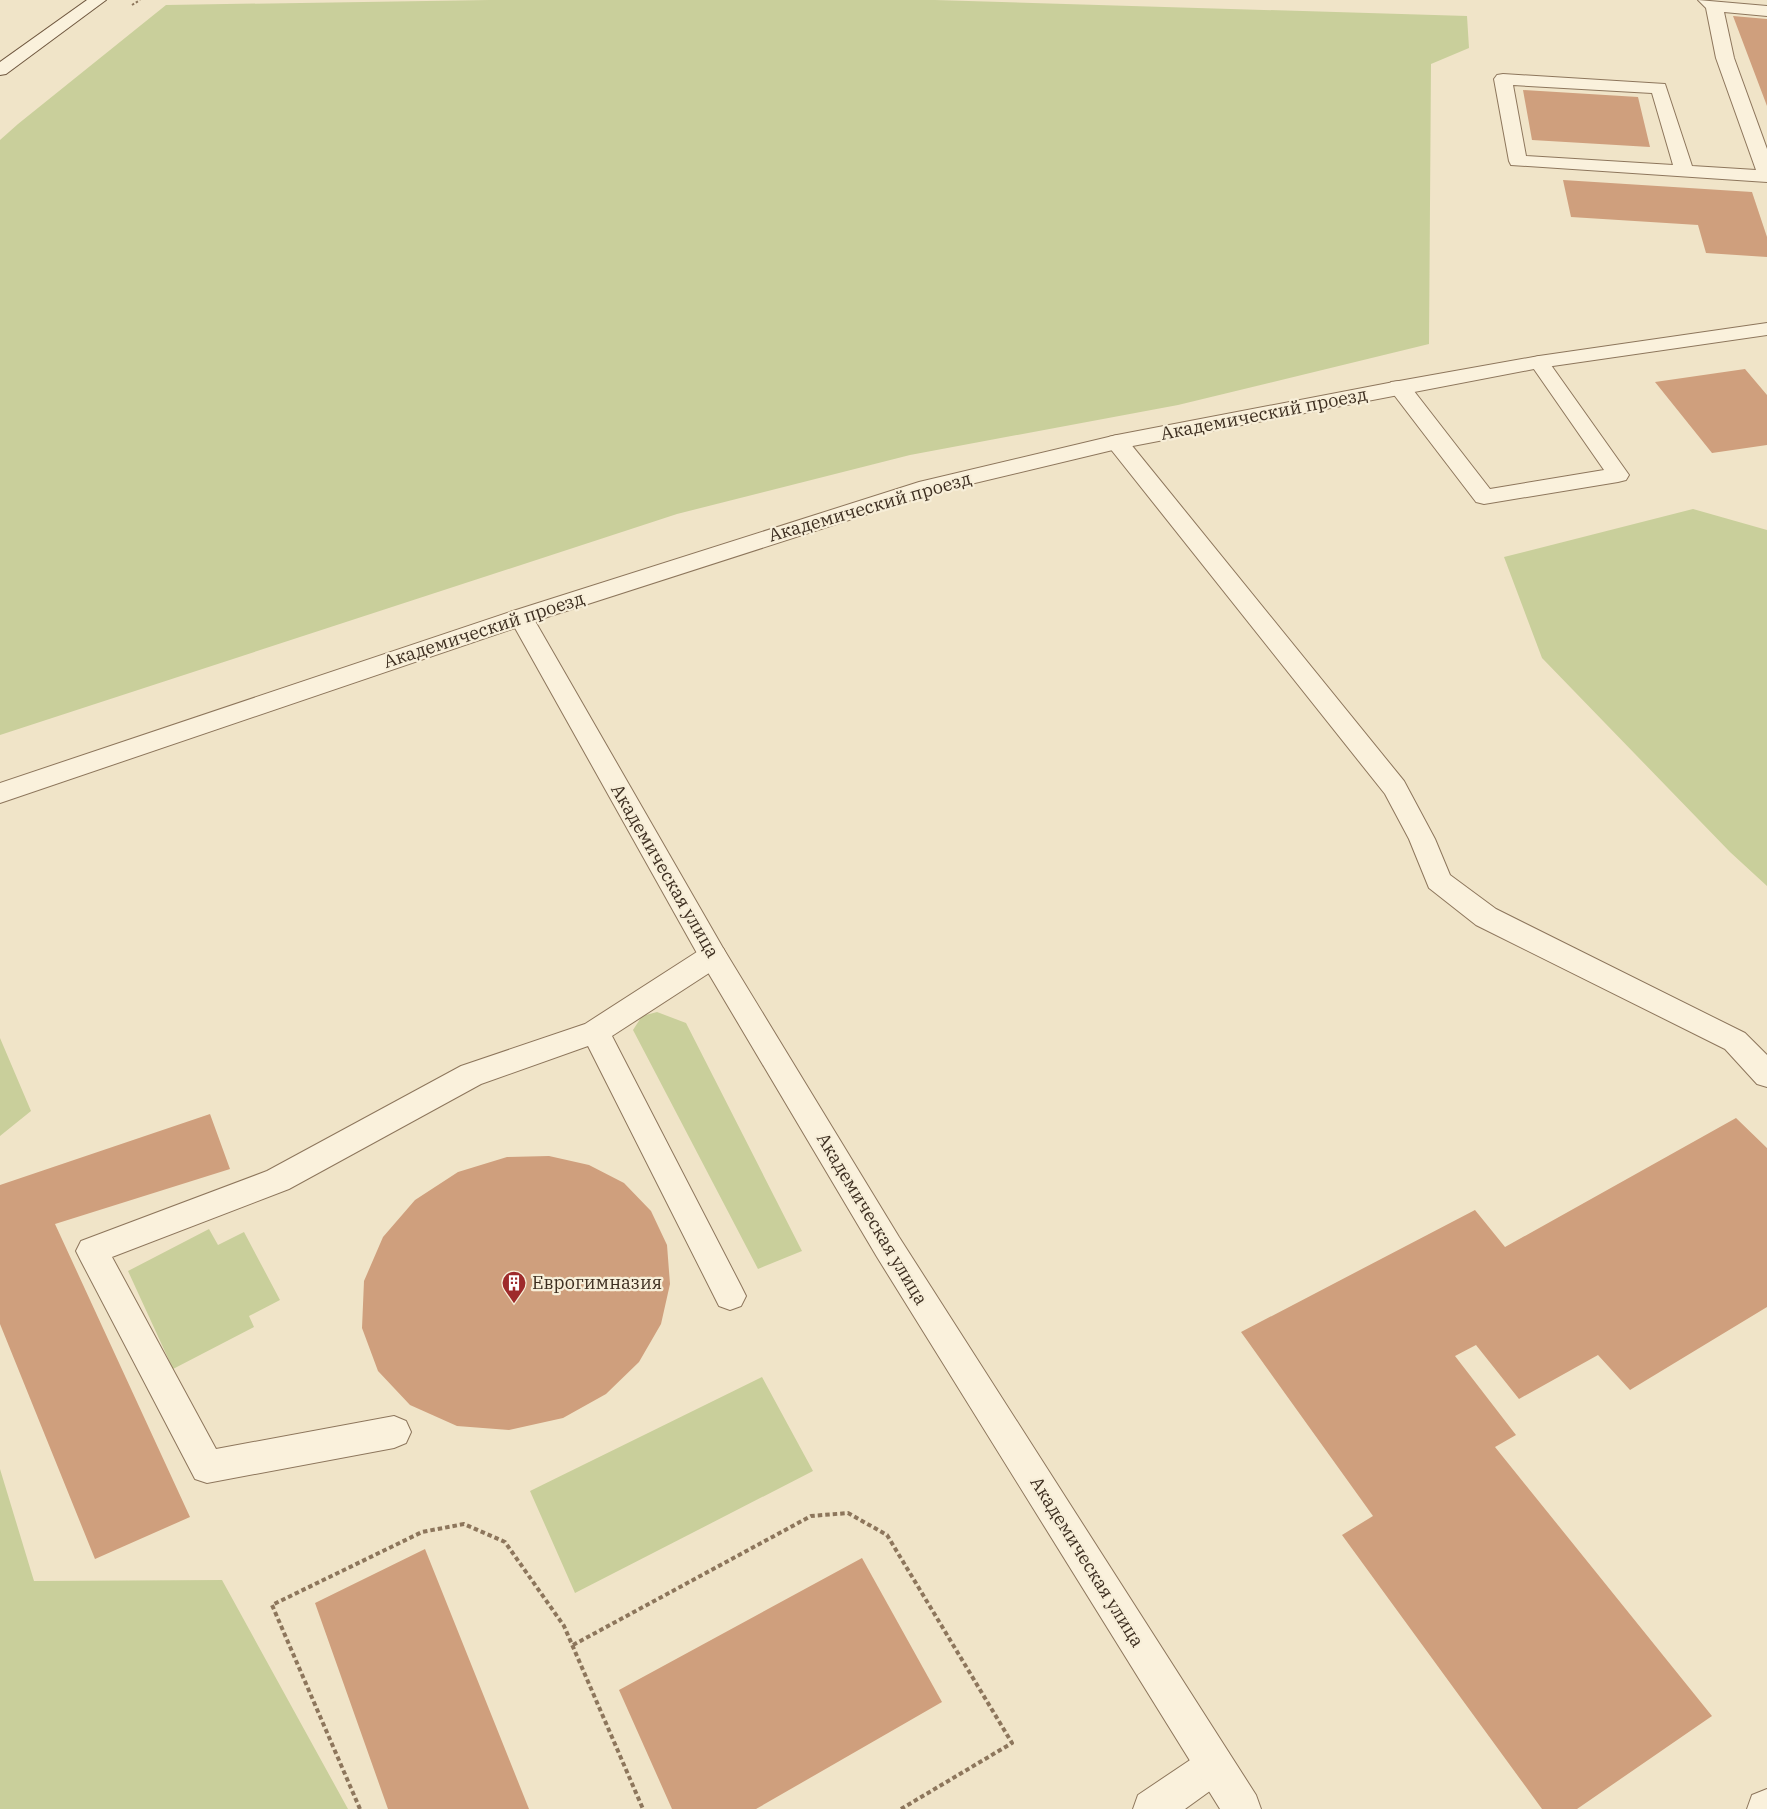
<svg xmlns="http://www.w3.org/2000/svg" width="1767" height="1809" viewBox="0 0 1767 1809" font-family="'IBM Plex Serif',serif">
<style>
.green{fill:#c9cf9b}
.building{fill:#cf9f7d}
.lines{fill:none;stroke-linecap:round;stroke-linejoin:round}
.lane-casing{stroke:#8d765c;stroke-width:2}
.street-casing{stroke:#8d765c;stroke-width:2}
.secondary-casing{stroke:#6f573f;stroke-width:2}
.path-far1{stroke:#8d765c;stroke-width:2;stroke-dasharray:2.5 2;stroke-linecap:butt}
.path{stroke:#8d765c;stroke-width:4;stroke-dasharray:4.5 3;stroke-linecap:butt}
.lane{fill:#faf1dc;fill-rule:evenodd}
.street{fill:#faf1dc;fill-rule:evenodd}
.secondary{fill:#faf1dc;fill-rule:evenodd}
.labels{text-anchor:middle;stroke-width:4.5;stroke-linejoin:round;paint-order:stroke}
.street-label{font-size:18px;fill:#3d2e20;stroke:#f7eed8}
.poi-label{font-size:18px;fill:#3d2e20;stroke:#f7eed8;text-anchor:start}
</style>
<rect width="100%" height="100%" fill="#f0e4c8"/>
<path class="green" d="M 489,0 L 935,0 L 1467,16 L 1469,48 L 1431,64 L 1429,344 L 1178,405 L 910,455 L 677,514 L 0,735 L 0,140 L 18,124 L 166,5 Z
M 1693,509 L 1767,530 L 1767,886 L 1730,852 L 1542,658 L 1504,557 Z
M 657,1012 L 686,1023 L 802,1251 L 758,1269 L 633,1030 L 642,1016 Z
M 0,1038 L 31,1111 L 0,1136 Z
M 209,1229 L 218,1245 L 244,1232 L 280,1300 L 249,1316 L 254,1327 L 173,1369 L 128,1271 Z
M 762,1377 L 813,1471 L 575,1593 L 530,1491 Z
M 0,1469 L 34,1581 L 222,1580 L 348,1809 L 0,1809 Z"/>
<path class="building" d="M 1733,16 L 1767,19 L 1767,106 Z
M 1523,90 L 1638,97 L 1650,147 L 1532,140 Z
M 1563,180 L 1752,192 L 1767,237 L 1767,257 L 1706,253 L 1698,225 L 1571,217 Z
M 1745,369 L 1767,395 L 1767,445 L 1712,453 L 1655,382 Z
M 210,1114 L 230,1169 L 55,1224 L 190,1517 L 95,1559 L 0,1324 L 0,1185 Z
M 1736,1118 L 1767,1148 L 1767,1307 L 1630,1390 L 1598,1355 L 1519,1399 L 1476,1345 L 1455,1356 L 1516,1435 L 1495,1447 L 1712,1716 L 1577,1809 L 1542,1809 L 1342,1535 L 1373,1516 L 1241,1332 L 1475,1210 L 1505,1247 Z
M 549,1156 L 589,1165 L 624,1183 L 651,1211 L 667,1245 L 670,1284 L 661,1324 L 639,1362 L 606,1394 L 563,1418 L 509,1430 L 457,1426 L 410,1405 L 378,1371 L 362,1328 L 364,1281 L 383,1237 L 415,1200 L 458,1172 L 507,1157 Z
M 425,1549 L 529,1809 L 388,1809 L 315,1603 Z
M 862,1558 L 942,1702 L 756,1809 L 672,1809 L 619,1690 Z"/>
<g class="lines">
<defs>
<path id="lane" d="M 1698,0 L 1767,6 L 1767,16 L 1724,12 L 1734,58 L 1767,149 L 1767,182 L 1511,165 L 1509,161 L 1494,79 L 1497,75 L 1503,74 L 1665,84 L 1692,166 L 1756,170 L 1716,58 L 1706,8 ZM 1513,85 L 1652,93 L 1673,165 L 1526,156 Z
M 1539,356 L 1546,358 L 1629,475 L 1626,480 L 1618,482 L 1484,504 L 1476,502 L 1388,387 L 1391,382 L 1399,381 L 1407,382 L 1490,489 L 1604,470 L 1529,362 L 1532,358 Z
M 1117,435 L 1125,437 L 1404,781 L 1435,839 L 1450,875 L 1496,909 L 1745,1033 L 1767,1055 L 1767,1087 L 1757,1084 L 1725,1049 L 1476,925 L 1429,888 L 1409,839 L 1385,794 L 1109,447 L 1106,442 L 1109,437 Z
M 713,945 L 723,948 L 727,956 L 723,964 L 612,1036 L 741,1286 L 746,1296 L 741,1306 L 730,1310 L 719,1306 L 588,1046 L 481,1084 L 289,1189 L 112,1257 L 216,1449 L 394,1416 L 406,1421 L 411,1432 L 406,1443 L 394,1448 L 207,1483 L 195,1479 L 81,1261 L 76,1251 L 81,1241 L 267,1171 L 461,1066 L 585,1024 L 703,948 Z
M 1215,1746 L 1228,1752 L 1234,1765 L 1228,1778 L 1185,1809 L 1133,1809 L 1138,1795 L 1202,1752 Z
M 1767,1789 L 1767,1809 L 1747,1809 L 1752,1795 Z"/>
<path id="street" d="M 1767,323 L 1767,335 L 1539,368 L 1117,449 L 933,493 L 535,621 L 723,948 L 899,1237 L 1256,1795 L 1261,1809 L 1220,1809 L 877,1257 L 703,964 L 515,628 L 0,803 L 0,783 L 513,611 L 919,482 L 1117,435 L 1399,381 L 1539,356 Z"/>
<path id="secondary" d="M 87,0 L 106,0 L 6,74 L 0,75 L 0,62 Z"/>
</defs>
<use href="#lane" class="lane-casing"/>
<use href="#street" class="street-casing"/>
<use href="#secondary" class="secondary-casing"/>
<path class="path-far1" d="M 132,5 L 140,0"/>
<path class="path" d="M 573,1645 L 811,1516 L 848,1513 L 887,1535 L 1012,1743 L 901,1809
M 360,1809 L 272,1605 L 422,1532 L 464,1524 L 505,1542 L 564,1626 L 643,1809"/>
<use href="#lane" class="lane"/>
<use href="#street" class="street"/>
<use href="#secondary" class="secondary"/>
</g>
<defs>
<symbol id="building-pin" viewBox="-11 -11 22 30"><path d="M0 17L-7.5 6A9.5 9.5 0 1 1 7.5 6Z" fill="#9e2a2b" stroke="#f7eed8"/><path d="M-4-6H4V6H1V3H-1V6H-4ZM-2.5-4.3h1.7v1.8h-1.7ZM.8-4.3h1.7v1.8H.8ZM-2.5-1h1.7V.8h-1.7ZM.8-1h1.7V.8H.8Z" fill="#fff"/></symbol>
</defs>
<g fill-rule="evenodd">
<use href="#building-pin" x="500" y="1269" width="28" height="38"/>
</g>
<g class="labels">
<g class="street-label">
<text transform="translate(1264 414) rotate(-11)" y="6">Академический проезд</text>
<text transform="translate(870 507) rotate(-16)" y="6">Академический проезд</text>
<text transform="translate(484 630) rotate(-18)" y="6">Академический проезд</text>
<text transform="translate(665 871) rotate(60)" y="6">Академическая улица</text>
<text transform="translate(872 1219) rotate(59)" y="6">Академическая улица</text>
<text transform="translate(1087 1562) rotate(58)" y="6">Академическая улица</text>
</g>
<g class="poi-label">
<text x="532" y="1289">Еврогимназия</text>
</g>
</g>
</svg>
